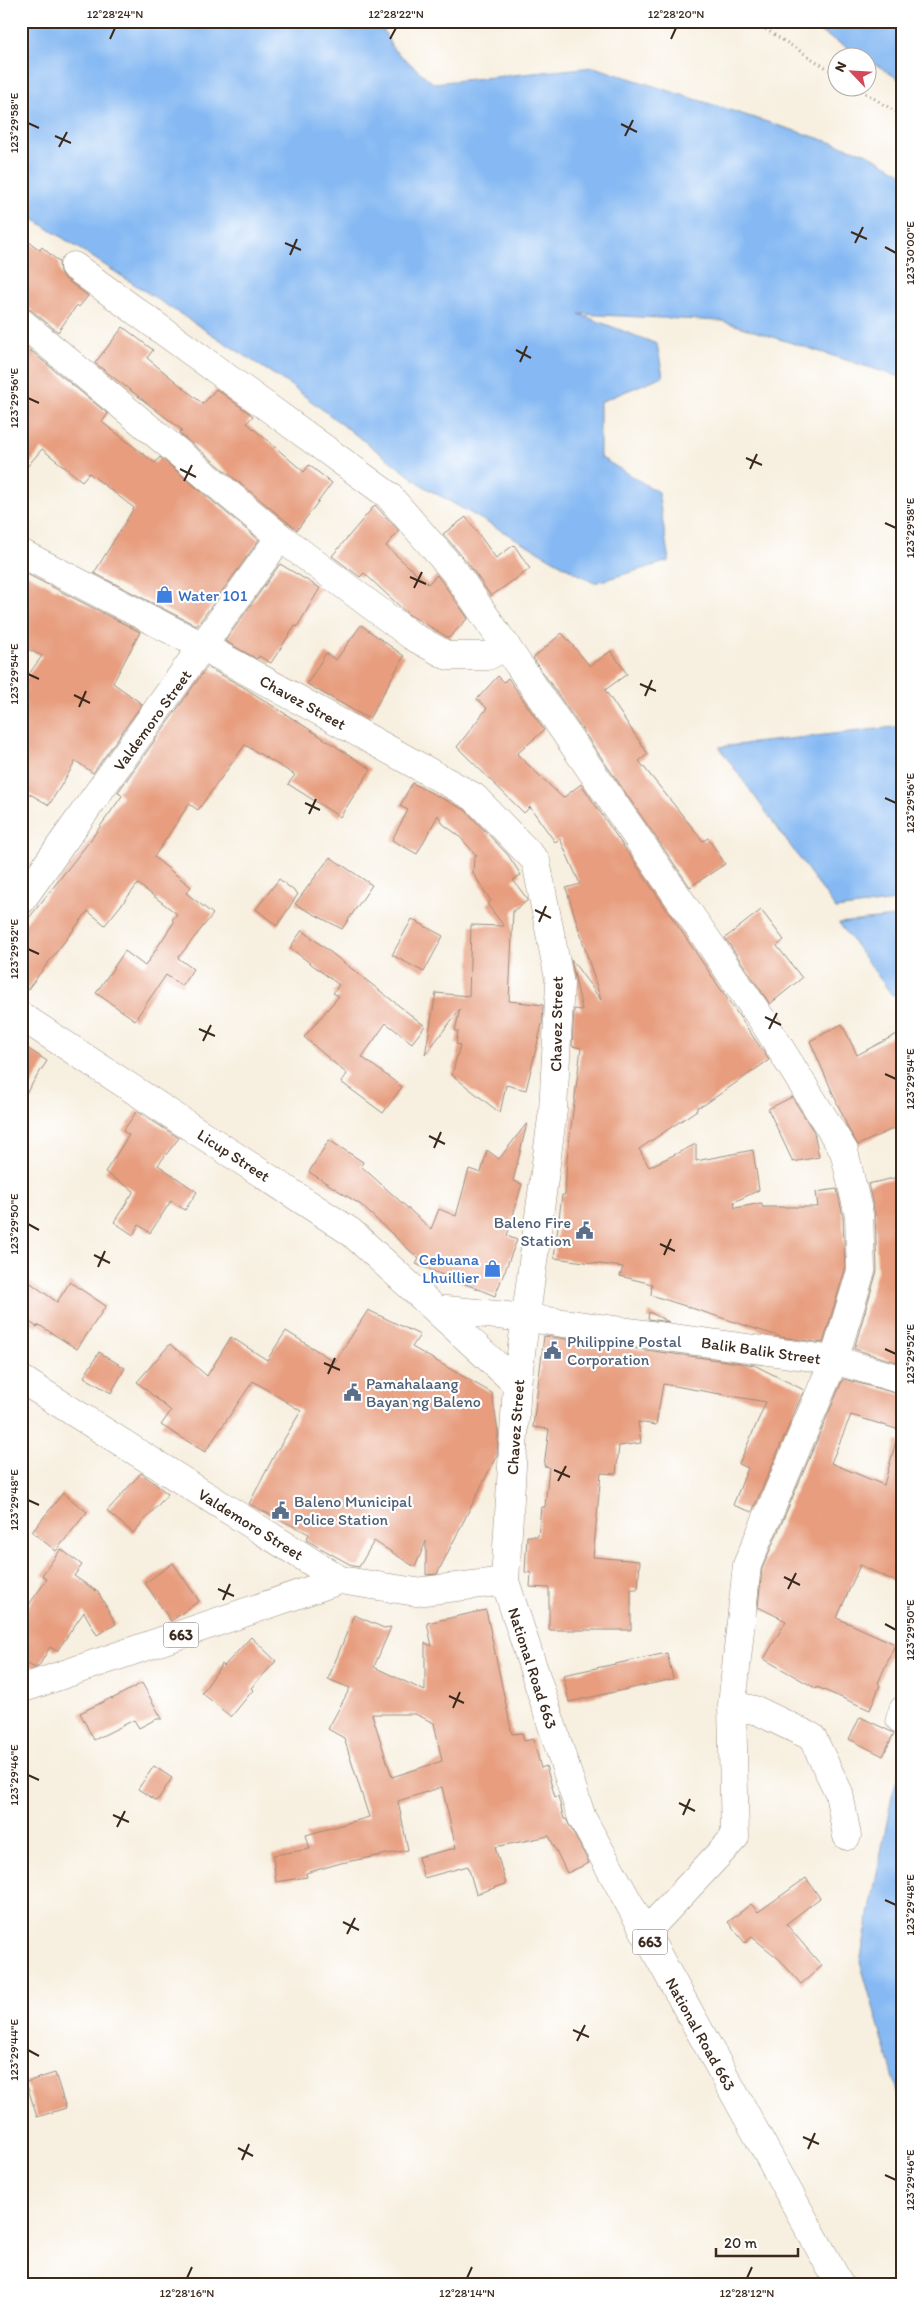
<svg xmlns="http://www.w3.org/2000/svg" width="924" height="2306" viewBox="0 0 924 2306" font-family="Itim,sans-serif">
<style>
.water{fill:#86b9f3;stroke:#607288}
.building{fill:#e79d7e;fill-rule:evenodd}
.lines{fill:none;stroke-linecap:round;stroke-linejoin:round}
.minor-casing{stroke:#998c7e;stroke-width:29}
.primary-casing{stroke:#998c7e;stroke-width:29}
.path{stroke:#998c7e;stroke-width:3;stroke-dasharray:1 4;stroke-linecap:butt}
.minor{stroke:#fff;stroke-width:28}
.primary{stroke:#fff;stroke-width:28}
.ticks{fill:none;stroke:#3b2a1e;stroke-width:2}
.labels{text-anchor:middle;stroke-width:4.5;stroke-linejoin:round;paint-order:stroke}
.shield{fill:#fff;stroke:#766a62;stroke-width:1}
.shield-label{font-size:15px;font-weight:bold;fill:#3b2a1e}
.shop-label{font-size:16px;fill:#366cbe;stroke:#fff;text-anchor:start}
.street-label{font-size:16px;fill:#3b2a1e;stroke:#fff}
.service-label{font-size:16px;fill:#4e5e75;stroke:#fff;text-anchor:start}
.neatline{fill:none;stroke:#3b2a1e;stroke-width:2}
.ticks-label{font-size:12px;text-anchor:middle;fill:#3b2a1e}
</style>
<rect width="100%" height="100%" fill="#fff"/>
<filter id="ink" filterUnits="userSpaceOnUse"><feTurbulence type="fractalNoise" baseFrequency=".02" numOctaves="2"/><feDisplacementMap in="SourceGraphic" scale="10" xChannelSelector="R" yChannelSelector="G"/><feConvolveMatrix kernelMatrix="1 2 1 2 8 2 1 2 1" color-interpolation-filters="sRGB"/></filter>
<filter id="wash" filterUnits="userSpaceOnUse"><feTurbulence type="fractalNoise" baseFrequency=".0096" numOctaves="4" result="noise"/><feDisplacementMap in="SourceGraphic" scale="20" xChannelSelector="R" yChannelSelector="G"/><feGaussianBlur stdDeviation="1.12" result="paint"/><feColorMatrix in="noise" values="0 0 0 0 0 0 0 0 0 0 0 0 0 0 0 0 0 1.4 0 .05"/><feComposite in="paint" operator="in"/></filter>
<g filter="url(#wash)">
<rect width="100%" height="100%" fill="#f7efdf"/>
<path class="water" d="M 21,21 L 379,21 L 393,49 L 433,83 L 594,67 L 868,154 L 903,174 L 903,378 L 722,321 L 579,314 L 657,344 L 663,376 L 600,402 L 600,457 L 658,492 L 669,561 L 594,583 L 426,488 L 290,385 L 21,211 Z
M 801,21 L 903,21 L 903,82 L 866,58 Z
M 903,726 L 903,900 L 836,909 L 719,747 Z
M 903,916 L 903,993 L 892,995 L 839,923 Z
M 903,1761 L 903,2109 L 860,1962 L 892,1796 Z"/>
<g id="blocks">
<path class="building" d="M 21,236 L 40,250 L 42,247 L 59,262 L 60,272 L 64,278 L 88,296 L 79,307 L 77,305 L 58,332 L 31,310 L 21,307 Z
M 123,327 L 153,350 L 147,358 L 203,404 L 216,389 L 253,416 L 247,423 L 304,472 L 309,465 L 332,483 L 297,530 L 179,433 L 182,430 L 95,363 Z
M 21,343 L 108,414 L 102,422 L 155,463 L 160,457 L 259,540 L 197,626 L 94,573 L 134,508 L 89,473 L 82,481 L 42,449 L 21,474 Z
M 375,505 L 399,531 L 386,546 L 428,584 L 437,575 L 468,618 L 449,638 L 408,614 L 364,573 L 360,577 L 332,556 Z
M 466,517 L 496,558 L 514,545 L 530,569 L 491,596 L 468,563 L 443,534 Z
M 280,564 L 320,588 L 297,627 L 295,626 L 271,663 L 259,656 L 257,659 L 225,641 Z
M 21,571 L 140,632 L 113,683 L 142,704 L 93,773 L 76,761 L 49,805 L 21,789 L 21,685 L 42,656 L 21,646 Z
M 361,625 L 404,656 L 369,719 L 307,684 L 326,653 L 336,660 Z
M 562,633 L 590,666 L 611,651 L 627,674 L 605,690 L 648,754 L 639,761 L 703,841 L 708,838 L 725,864 L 690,887 L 533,658 Z
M 207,667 L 245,688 L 371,769 L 340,817 L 288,784 L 295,775 L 245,745 L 198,810 L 189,804 L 154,857 L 191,887 L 186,893 L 213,914 L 178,958 L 193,969 L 182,986 L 166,975 L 135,1020 L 96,993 L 125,951 L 145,966 L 174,922 L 172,920 L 177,914 L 138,884 L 105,925 L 88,911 L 21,998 L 21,928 L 89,842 L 122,796 L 118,792 Z
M 498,676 L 504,682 L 508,678 L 544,730 L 517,754 L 563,798 L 581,784 L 769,1060 L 704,1105 L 697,1107 L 697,1110 L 639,1149 L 649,1167 L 696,1144 L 696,1161 L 753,1150 L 759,1190 L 734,1202 L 735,1208 L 762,1203 L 762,1207 L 818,1207 L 816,1192 L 837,1189 L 843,1217 L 845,1269 L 823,1343 L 781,1337 L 651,1295 L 652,1284 L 620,1276 L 623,1267 L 554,1258 L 562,1195 L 565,1195 L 567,1159 L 581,1048 L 572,1046 L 574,1009 L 582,1010 L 571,959 L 601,1000 L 566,888 L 580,884 L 560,839 L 555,842 L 530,807 L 524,813 L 457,747 L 487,708 L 477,699 Z
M 412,783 L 465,810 L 508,855 L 521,875 L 513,880 L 528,900 L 513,911 L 509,1001 L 543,1005 L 542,1024 L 526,1090 L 506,1085 L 500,1113 L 452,1075 L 460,1045 L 456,1044 L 458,1031 L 455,1031 L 460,1009 L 425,1055 L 436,993 L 469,996 L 471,925 L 504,926 L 487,904 L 491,901 L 473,873 L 474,858 L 477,856 L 458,835 L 443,824 L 438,815 L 417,854 L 392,840 L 408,810 L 400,806 Z
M 330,857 L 372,885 L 342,929 L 295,904 Z
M 279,879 L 298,894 L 277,926 L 256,909 Z
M 761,910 L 784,940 L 777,946 L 802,978 L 770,1004 L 725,938 Z
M 412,919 L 443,936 L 424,972 L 392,955 Z
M 302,930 L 425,1026 L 412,1043 L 386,1023 L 362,1057 L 402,1087 L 383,1113 L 341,1082 L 347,1074 L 304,1037 L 339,996 L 333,993 L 339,985 L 290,948 Z
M 842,1024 L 857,1055 L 903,1031 L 903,1124 L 858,1145 L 849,1130 L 810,1041 Z
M 21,1044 L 47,1061 L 21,1101 Z
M 792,1097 L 814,1132 L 819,1157 L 793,1162 L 768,1109 Z
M 137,1111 L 179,1138 L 158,1165 L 197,1192 L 185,1210 L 171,1201 L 150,1233 L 139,1225 L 133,1235 L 114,1222 L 134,1191 L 105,1172 L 129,1135 L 123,1131 Z
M 527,1123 L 513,1181 L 522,1184 L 507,1236 L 517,1240 L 495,1296 L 416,1264 L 419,1259 L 361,1205 L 309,1172 L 329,1140 L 363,1162 L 361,1166 L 431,1229 L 439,1209 L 456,1216 L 469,1169 L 481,1173 L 487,1150 L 499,1159 Z
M 903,1176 L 903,1364 L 854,1349 L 877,1271 L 875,1214 L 868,1184 Z
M 21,1276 L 57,1302 L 70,1282 L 106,1306 L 77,1349 L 39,1325 L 37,1327 L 28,1321 L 21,1321 Z
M 368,1310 L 420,1335 L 412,1347 L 492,1393 L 498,1432 L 497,1455 L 437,1574 L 426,1575 L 426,1541 L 415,1567 L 374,1541 L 359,1567 L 353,1566 L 306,1540 L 309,1534 L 249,1504 L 274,1456 L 301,1411 L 253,1381 L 205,1452 L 161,1425 L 171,1411 L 137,1382 L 170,1344 L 207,1376 L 231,1337 L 267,1360 L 286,1331 L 335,1362 Z
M 649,1312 L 669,1322 L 648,1319 Z
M 544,1336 L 754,1365 L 804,1390 L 752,1512 L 733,1505 L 748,1468 L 739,1464 L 766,1402 L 663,1384 L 656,1425 L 638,1422 L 641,1443 L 619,1446 L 616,1474 L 601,1473 L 593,1557 L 640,1561 L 638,1589 L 631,1589 L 631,1630 L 549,1630 L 549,1588 L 530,1587 L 531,1573 L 525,1572 L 527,1536 L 538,1536 L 541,1507 L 545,1507 L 549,1467 L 544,1466 L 549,1429 L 533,1427 Z
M 99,1352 L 125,1368 L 111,1393 L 84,1377 Z
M 843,1379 L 903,1395 L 903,1431 L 851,1415 L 831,1463 L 884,1485 L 896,1441 L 903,1442 L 903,1585 L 860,1565 L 837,1618 L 895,1644 L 878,1683 L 880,1685 L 870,1710 L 817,1687 L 817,1689 L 764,1659 L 786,1621 L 758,1607 L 762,1569 Z
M 141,1473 L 168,1494 L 133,1533 L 107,1511 Z
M 63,1493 L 87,1512 L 56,1551 L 32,1532 Z
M 61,1549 L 82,1565 L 74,1576 L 98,1592 L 116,1624 L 97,1635 L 84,1612 L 57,1651 L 50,1647 L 39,1666 L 35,1668 L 21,1660 L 21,1616 L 47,1579 L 42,1575 Z
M 173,1563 L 199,1601 L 171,1621 L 145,1583 Z
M 486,1610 L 512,1734 L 522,1733 L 524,1741 L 533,1739 L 541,1768 L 546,1766 L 555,1797 L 558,1796 L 564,1819 L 566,1819 L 589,1863 L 567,1873 L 549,1836 L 495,1847 L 506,1884 L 476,1894 L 468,1866 L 424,1878 L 418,1857 L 456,1848 L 442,1787 L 398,1801 L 408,1850 L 341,1863 L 306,1873 L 307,1877 L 276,1882 L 273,1855 L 310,1849 L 306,1835 L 369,1817 L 344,1738 L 328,1729 L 350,1688 L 328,1679 L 354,1615 L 384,1628 L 391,1627 L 374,1667 L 425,1691 L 425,1643 L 432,1646 L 427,1623 ZM 372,1714 L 415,1714 L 434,1723 L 442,1761 L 392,1777 Z
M 251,1637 L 276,1661 L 251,1688 L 253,1690 L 231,1717 L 202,1693 L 222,1664 L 224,1666 Z
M 667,1653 L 673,1679 L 569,1702 L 563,1675 Z
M 142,1683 L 162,1719 L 156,1719 L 139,1728 L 134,1720 L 94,1740 L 80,1713 L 111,1698 L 112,1699 Z
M 860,1717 L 894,1733 L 883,1756 L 849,1739 Z
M 154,1766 L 172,1778 L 157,1801 L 138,1789 Z
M 806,1878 L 820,1898 L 786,1924 L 822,1966 L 801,1984 L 779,1959 L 752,1937 L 745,1943 L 728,1922 L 751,1904 L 758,1912 Z
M 55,2073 L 66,2108 L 37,2117 L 26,2082 Z"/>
</g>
</g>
<g filter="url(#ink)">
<use href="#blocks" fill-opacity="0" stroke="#998c7e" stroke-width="1"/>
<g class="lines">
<defs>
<path id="minor" d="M 74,266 L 388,495 L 455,572 L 765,1024 L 844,1151 L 859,1215 L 861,1271 L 834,1360 L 747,1565 L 732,1705 L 758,1711 L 812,1737 L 839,1793 L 847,1836
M 21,322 L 280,537 L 412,636 L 448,656 L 488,656 L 506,645
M 21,553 L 204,647 L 474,797 L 536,861 L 560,984 L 553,1110 L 517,1384 L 505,1581
M 21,901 L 280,537
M 21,1016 L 351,1232 L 517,1384
M 436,1309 L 527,1318 L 834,1360 L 903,1380
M 21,1379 L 340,1580
M 900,1719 L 903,1710
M 645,1933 L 735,1837 L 732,1705"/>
<path id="primary" d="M 21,1689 L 340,1580 L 416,1592 L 505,1581 L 582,1818 L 840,2285"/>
</defs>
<use href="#minor" class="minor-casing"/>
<use href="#primary" class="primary-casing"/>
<path class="path" d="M 753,21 L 836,74
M 857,88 L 903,116"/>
<use href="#minor" class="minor"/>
<use href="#primary" class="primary"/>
</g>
</g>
<path class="ticks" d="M 110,39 L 115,28M 390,39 L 396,28M 671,39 L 676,28M 28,123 L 39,128M 621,124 L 637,132M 55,136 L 71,143M 625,136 L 633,120M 59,147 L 67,132M 851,232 L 867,239M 285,243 L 301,250M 855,243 L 863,227M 885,247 L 896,253M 290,255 L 297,239M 516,350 L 531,358M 520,362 L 527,346M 28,398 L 39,403M 746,458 L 762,465M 180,469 L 196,477M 750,469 L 757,454M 184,481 L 192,465M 885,523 L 896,528M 410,577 L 426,584M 414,588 L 422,572M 28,674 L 39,679M 640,684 L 656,691M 74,695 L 90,703M 645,696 L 652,680M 79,707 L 86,691M 885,798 L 896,803M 305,803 L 320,810M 309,814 L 316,799M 535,910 L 551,918M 539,922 L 546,906M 28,949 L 39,954M 765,1017 L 781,1025M 199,1029 L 215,1036M 769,1029 L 777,1013M 203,1041 L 211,1025M 885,1074 L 896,1079M 429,1136 L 445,1144M 434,1148 L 441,1132M 28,1224 L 39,1230M 660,1244 L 675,1251M 94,1255 L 110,1263M 664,1255 L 671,1239M 98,1267 L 105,1251M 885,1349 L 896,1354M 324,1363 L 340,1370M 328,1374 L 335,1358M 554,1470 L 570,1477M 558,1481 L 566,1466M 28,1500 L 39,1505M 784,1577 L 800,1585M 218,1589 L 234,1596M 788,1589 L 796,1573M 223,1600 L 230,1584M 885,1624 L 896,1630M 449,1696 L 464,1703M 453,1708 L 460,1692M 28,1775 L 39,1780M 679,1803 L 695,1811M 113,1815 L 129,1822M 683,1815 L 690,1799M 117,1827 L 125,1811M 885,1900 L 896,1905M 343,1922 L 359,1930M 347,1934 L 355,1918M 573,2030 L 589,2037M 577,2041 L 585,2025M 28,2050 L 39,2056M 803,2137 L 819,2144M 238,2148 L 253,2156M 808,2149 L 815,2133M 242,2160 L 249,2144M 885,2175 L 896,2180M 187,2278 L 192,2267M 467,2278 L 472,2267M 747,2278 L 752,2267"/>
<defs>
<symbol id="shop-bare" viewBox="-9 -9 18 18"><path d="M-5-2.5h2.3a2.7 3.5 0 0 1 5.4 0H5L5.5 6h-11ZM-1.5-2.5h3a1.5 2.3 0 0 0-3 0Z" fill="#3f7fe0" stroke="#fff" stroke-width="2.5" paint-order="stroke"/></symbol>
<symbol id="civic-bare" viewBox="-9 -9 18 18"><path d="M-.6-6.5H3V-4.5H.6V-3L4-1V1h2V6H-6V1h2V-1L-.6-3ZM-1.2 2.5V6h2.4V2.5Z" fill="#5c6f8a" stroke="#fff" stroke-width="2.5" paint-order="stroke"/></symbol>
</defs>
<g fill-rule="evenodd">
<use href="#shop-bare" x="152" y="582" width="25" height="25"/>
<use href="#civic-bare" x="572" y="1218" width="25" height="25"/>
<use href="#shop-bare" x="480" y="1256" width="25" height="25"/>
<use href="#civic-bare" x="540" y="1338" width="25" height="25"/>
<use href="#civic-bare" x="340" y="1380" width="25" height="25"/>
<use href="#civic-bare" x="268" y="1498" width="25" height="25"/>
</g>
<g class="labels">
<g class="shield">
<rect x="163.5" y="1622.5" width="35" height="25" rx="4"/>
<rect x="632.5" y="1929.5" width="35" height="25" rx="4"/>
</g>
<g class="shield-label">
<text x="181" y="1640">663</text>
<text x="650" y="1947">663</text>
</g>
<g class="shop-label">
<text x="178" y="601">Water 101</text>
<text x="479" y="1265" text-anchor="end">Cebuana<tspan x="479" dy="18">Lhuillier</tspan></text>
</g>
<g class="street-label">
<text transform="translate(303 702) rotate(29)" y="6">Chavez Street</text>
<text transform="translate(152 720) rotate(-54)" y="6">Valdemoro Street</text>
<text transform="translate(556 1024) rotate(-89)" y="6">Chavez Street</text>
<text transform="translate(234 1155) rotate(33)" y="6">Licup Street</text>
<text transform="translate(761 1350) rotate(8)" y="6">Balik Balik Street</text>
<text transform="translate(515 1427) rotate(-86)" y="6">Chavez Street</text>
<text transform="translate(251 1524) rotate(32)" y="6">Valdemoro Street</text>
<text transform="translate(533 1668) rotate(72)" y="6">National Road 663</text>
<text transform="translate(701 2034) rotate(61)" y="6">National Road 663</text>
</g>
<g class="service-label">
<text x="571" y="1228" text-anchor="end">Baleno Fire<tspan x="571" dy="18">Station</tspan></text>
<text x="567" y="1347">Philippine Postal<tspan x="567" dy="18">Corporation</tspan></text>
<text x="366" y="1389">Pamahalaang<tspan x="366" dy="18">Bayan ng Baleno</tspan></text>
<text x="294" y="1507">Baleno Municipal<tspan x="294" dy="18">Police Station</tspan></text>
</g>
</g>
<rect width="924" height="2306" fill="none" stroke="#fff" stroke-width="55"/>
<g transform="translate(852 72) rotate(295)"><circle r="24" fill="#ffffff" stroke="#b1aaa5"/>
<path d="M0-4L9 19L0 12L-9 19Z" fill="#d1495b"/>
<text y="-8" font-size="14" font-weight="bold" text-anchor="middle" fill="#3b2a1e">N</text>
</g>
<path d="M716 2248v8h82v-8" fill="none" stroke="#3b2a1e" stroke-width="2.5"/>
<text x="724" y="2248" font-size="15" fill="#3b2a1e" stroke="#ffffff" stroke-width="4" paint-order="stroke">20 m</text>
<rect x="28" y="28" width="868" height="2250" class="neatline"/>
<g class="ticks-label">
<text x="115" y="18">12°28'24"N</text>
<text x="396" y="18">12°28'22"N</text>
<text x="676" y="18">12°28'20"N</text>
<text transform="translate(14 123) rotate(-90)" y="4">123°29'58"E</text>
<text transform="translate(910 253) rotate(-90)" y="4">123°30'00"E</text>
<text transform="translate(14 398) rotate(-90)" y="4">123°29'56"E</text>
<text transform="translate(910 528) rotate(-90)" y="4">123°29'58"E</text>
<text transform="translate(14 674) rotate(-90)" y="4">123°29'54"E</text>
<text transform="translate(910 803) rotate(-90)" y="4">123°29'56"E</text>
<text transform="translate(14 949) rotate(-90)" y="4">123°29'52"E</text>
<text transform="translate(910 1079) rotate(-90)" y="4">123°29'54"E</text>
<text transform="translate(14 1224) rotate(-90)" y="4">123°29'50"E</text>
<text transform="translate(910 1354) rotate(-90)" y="4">123°29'52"E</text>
<text transform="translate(14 1500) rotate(-90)" y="4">123°29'48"E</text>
<text transform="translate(910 1630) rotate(-90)" y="4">123°29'50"E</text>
<text transform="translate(14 1775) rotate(-90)" y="4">123°29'46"E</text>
<text transform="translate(910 1905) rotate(-90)" y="4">123°29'48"E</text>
<text transform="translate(14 2050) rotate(-90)" y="4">123°29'44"E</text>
<text transform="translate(910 2180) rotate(-90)" y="4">123°29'46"E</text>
<text x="187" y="2297">12°28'16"N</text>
<text x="467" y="2297">12°28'14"N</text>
<text x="747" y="2297">12°28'12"N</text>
</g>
</svg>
